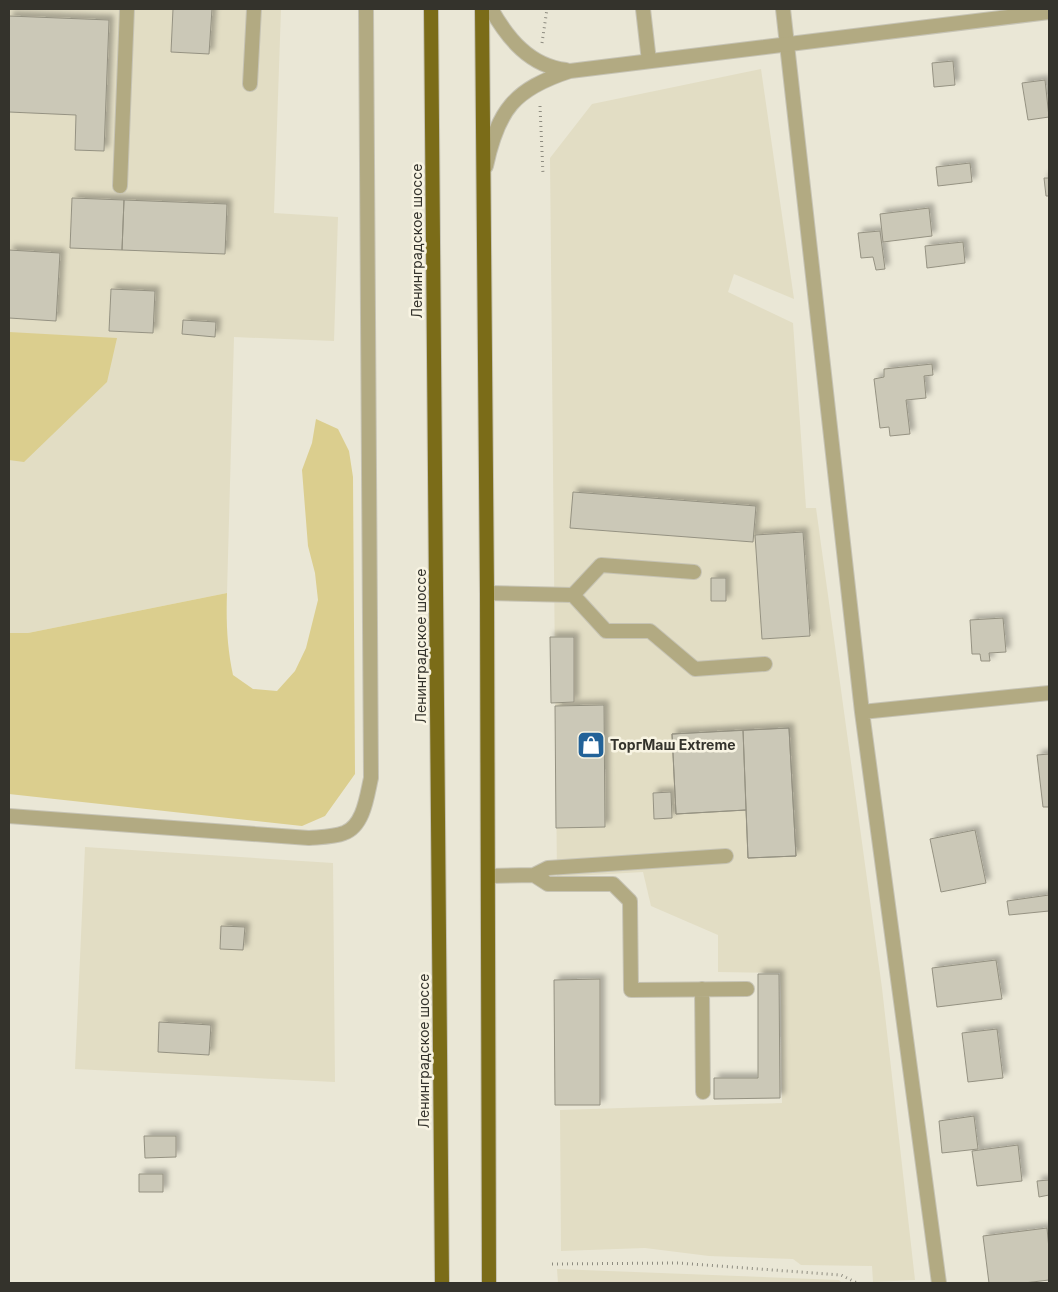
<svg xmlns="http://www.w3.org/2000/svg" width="1058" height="1292" viewBox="0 0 1058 1292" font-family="Inter,sans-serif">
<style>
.built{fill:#e2ddc4}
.green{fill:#dbce8e}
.building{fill:#cbc8b7;stroke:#959282;filter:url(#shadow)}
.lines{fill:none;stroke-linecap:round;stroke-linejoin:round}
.service-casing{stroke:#c6c3b4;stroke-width:16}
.minor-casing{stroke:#c6c3b4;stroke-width:16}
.tertiary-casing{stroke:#c6c3b4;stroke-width:16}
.trunk-casing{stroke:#c6c3b4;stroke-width:16}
.path{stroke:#8e8c80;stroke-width:3;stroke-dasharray:1 4;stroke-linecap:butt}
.service{stroke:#b2aa82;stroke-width:14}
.minor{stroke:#b2aa82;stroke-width:14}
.tertiary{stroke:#b2aa82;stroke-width:14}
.trunk{stroke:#7b6c18;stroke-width:14}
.labels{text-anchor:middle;stroke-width:5;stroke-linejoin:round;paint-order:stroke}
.street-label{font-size:14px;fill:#34332c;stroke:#f8f4e3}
.poi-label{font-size:14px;font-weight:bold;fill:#34332c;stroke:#f8f4e3;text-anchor:start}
</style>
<defs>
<filter id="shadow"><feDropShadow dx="4.5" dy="-4.5" stdDeviation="2.5" flood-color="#0004"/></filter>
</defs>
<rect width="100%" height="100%" fill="#eae7d6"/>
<path class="built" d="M 9,9 L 281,9 L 274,213 L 338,217 L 334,341 L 234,337 L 227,593 L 28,633 L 9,633 Z
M 761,69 L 794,299 L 734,274 L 728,292 L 793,323 L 806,508 L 816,508 L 882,988 L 915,1280 L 873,1282 L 872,1266 L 801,1265 L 793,1259 L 709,1256 L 645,1248 L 561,1251 L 560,1110 L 782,1103 L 781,995 L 780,973 L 718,972 L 718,935 L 651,906 L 643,872 L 557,877 L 550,158 L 592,104 Z
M 85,847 L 333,863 L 335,1082 L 75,1069 Z
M 557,1269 L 839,1280 L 842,1283 L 558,1283 Z"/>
<path class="green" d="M 9,332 L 117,338 L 107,382 L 24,462 L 9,460 Z
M 316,419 L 338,429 L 349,451 L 353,477 L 355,774 L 325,816 L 302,826 L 9,794 L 9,633 L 28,633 L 227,593 C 226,621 227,647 233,675 L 253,689 L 277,691 L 295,671 L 306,648 L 318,600 L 315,573 L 308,546 L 302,470 L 312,443 Z"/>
<path class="building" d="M 173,9 L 212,9 L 209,54 L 171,52 Z
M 9,16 L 109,20 L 104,151 L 75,150 L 76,115 L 9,112 Z
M 953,61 L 955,85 L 934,87 L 932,63 Z
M 1045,80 L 1049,117 L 1028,120 L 1022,83 Z
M 970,163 L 972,182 L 938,186 L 936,167 Z
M 1044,178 L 1049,178 L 1049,196 L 1046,196 Z
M 72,198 L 124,200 L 122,250 L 70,248 Z
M 124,200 L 227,204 L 225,254 L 122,250 Z
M 929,208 L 932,236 L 883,242 L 880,214 Z
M 880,231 L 885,269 L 876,270 L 873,257 L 861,258 L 858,233 Z
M 963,242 L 965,263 L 927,268 L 925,246 Z
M 9,250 L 60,253 L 56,321 L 9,318 Z
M 111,289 L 155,291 L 153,333 L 109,331 Z
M 183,320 L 216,322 L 215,337 L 182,334 Z
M 932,364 L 933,375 L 924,376 L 926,398 L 906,400 L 910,434 L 890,436 L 889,427 L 880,428 L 874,379 L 884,377 L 884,369 Z
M 573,492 L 756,506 L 753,542 L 570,528 Z
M 803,532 L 810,636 L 762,639 L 755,535 Z
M 711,578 L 726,578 L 726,601 L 711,601 Z
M 1003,618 L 1006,652 L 989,653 L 990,661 L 981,661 L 980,654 L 972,654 L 970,620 Z
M 550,637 L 574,637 L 574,702 L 551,703 Z
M 604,705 L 605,827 L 556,828 L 555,706 Z
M 789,728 L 796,856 L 748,858 L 746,810 L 676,814 L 672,734 Z
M 789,728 L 796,856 L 748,858 L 743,730 Z
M 743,730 L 746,810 L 676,814 L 672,734 Z
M 1049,754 L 1049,807 L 1043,807 L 1037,755 Z
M 671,792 L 672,818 L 654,819 L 653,793 Z
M 975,830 L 986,883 L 941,892 L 930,839 Z
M 1049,895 L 1049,911 L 1009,915 L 1007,901 Z
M 221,926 L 245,927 L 243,950 L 220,949 Z
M 996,960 L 1002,999 L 937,1007 L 932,968 Z
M 758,974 L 779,974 L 780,1098 L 714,1099 L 714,1078 L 758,1078 Z
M 600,979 L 600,1105 L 555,1105 L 554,980 Z
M 159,1022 L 211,1025 L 209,1055 L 158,1052 Z
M 997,1029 L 1003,1078 L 968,1082 L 962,1033 Z
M 974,1116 L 978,1149 L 942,1153 L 939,1121 Z
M 144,1136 L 176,1136 L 176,1157 L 145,1158 Z
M 1018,1145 L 1022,1181 L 977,1186 L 972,1151 Z
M 139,1174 L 163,1174 L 163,1192 L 139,1192 Z
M 1049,1180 L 1049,1195 L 1039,1197 L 1037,1181 Z
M 1047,1228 L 1049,1249 L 1049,1280 L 1024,1283 L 989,1283 L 983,1236 Z"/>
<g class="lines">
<defs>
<path id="service" d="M 643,9 L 649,61
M 250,84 L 254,9
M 120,186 L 127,9
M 487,593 L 573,595 L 606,631 L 650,631 L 695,669 L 765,664
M 573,595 L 601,565 L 694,572
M 534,875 L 548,868 L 726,856
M 489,876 L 534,875 L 548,884 L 613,884 L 630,901 L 631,990 L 747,989
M 702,989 L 703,1092"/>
<path id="minor" d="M 783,9 L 862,712 L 939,1283
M 862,712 L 1049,693
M 9,816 L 309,838 C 320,837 334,837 344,833 C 364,826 367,795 371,778 L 366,9"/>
<path id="tertiary" d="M 491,9 C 508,39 530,66 566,70
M 486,166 C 498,110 514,89 570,71 L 1049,12"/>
<path id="trunk" d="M 431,9 L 442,1283
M 482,9 L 487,593 L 489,1283"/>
</defs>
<use href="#service" class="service-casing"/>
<use href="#minor" class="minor-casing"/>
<use href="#tertiary" class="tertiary-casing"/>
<use href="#trunk" class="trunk-casing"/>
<path class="path" d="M 542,43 L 547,9
M 540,106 L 543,174
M 552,1264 L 678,1263 L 841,1275 L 857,1283"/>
<use href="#service" class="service"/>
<use href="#minor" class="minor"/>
<use href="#tertiary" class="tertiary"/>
<use href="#trunk" class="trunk"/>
</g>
<defs>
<symbol id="shop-square" viewBox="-11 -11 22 22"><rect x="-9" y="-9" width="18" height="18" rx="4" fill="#226298" stroke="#f8f4e3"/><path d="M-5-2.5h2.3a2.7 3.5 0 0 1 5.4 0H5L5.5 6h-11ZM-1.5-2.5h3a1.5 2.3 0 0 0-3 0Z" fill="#fff"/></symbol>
</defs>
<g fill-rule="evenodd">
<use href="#shop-square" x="575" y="729" width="32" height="32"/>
</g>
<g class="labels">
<g class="street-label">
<text transform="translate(417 241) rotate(-90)" y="5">Ленинградское шоссе</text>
<text transform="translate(421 646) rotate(-90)" y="5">Ленинградское шоссе</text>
<text transform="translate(424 1051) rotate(-90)" y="5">Ленинградское шоссе</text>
</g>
<g class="poi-label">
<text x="610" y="750">ТоргМаш Extreme</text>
</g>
</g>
<rect width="1058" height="1292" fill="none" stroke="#34332c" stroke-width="20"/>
</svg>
